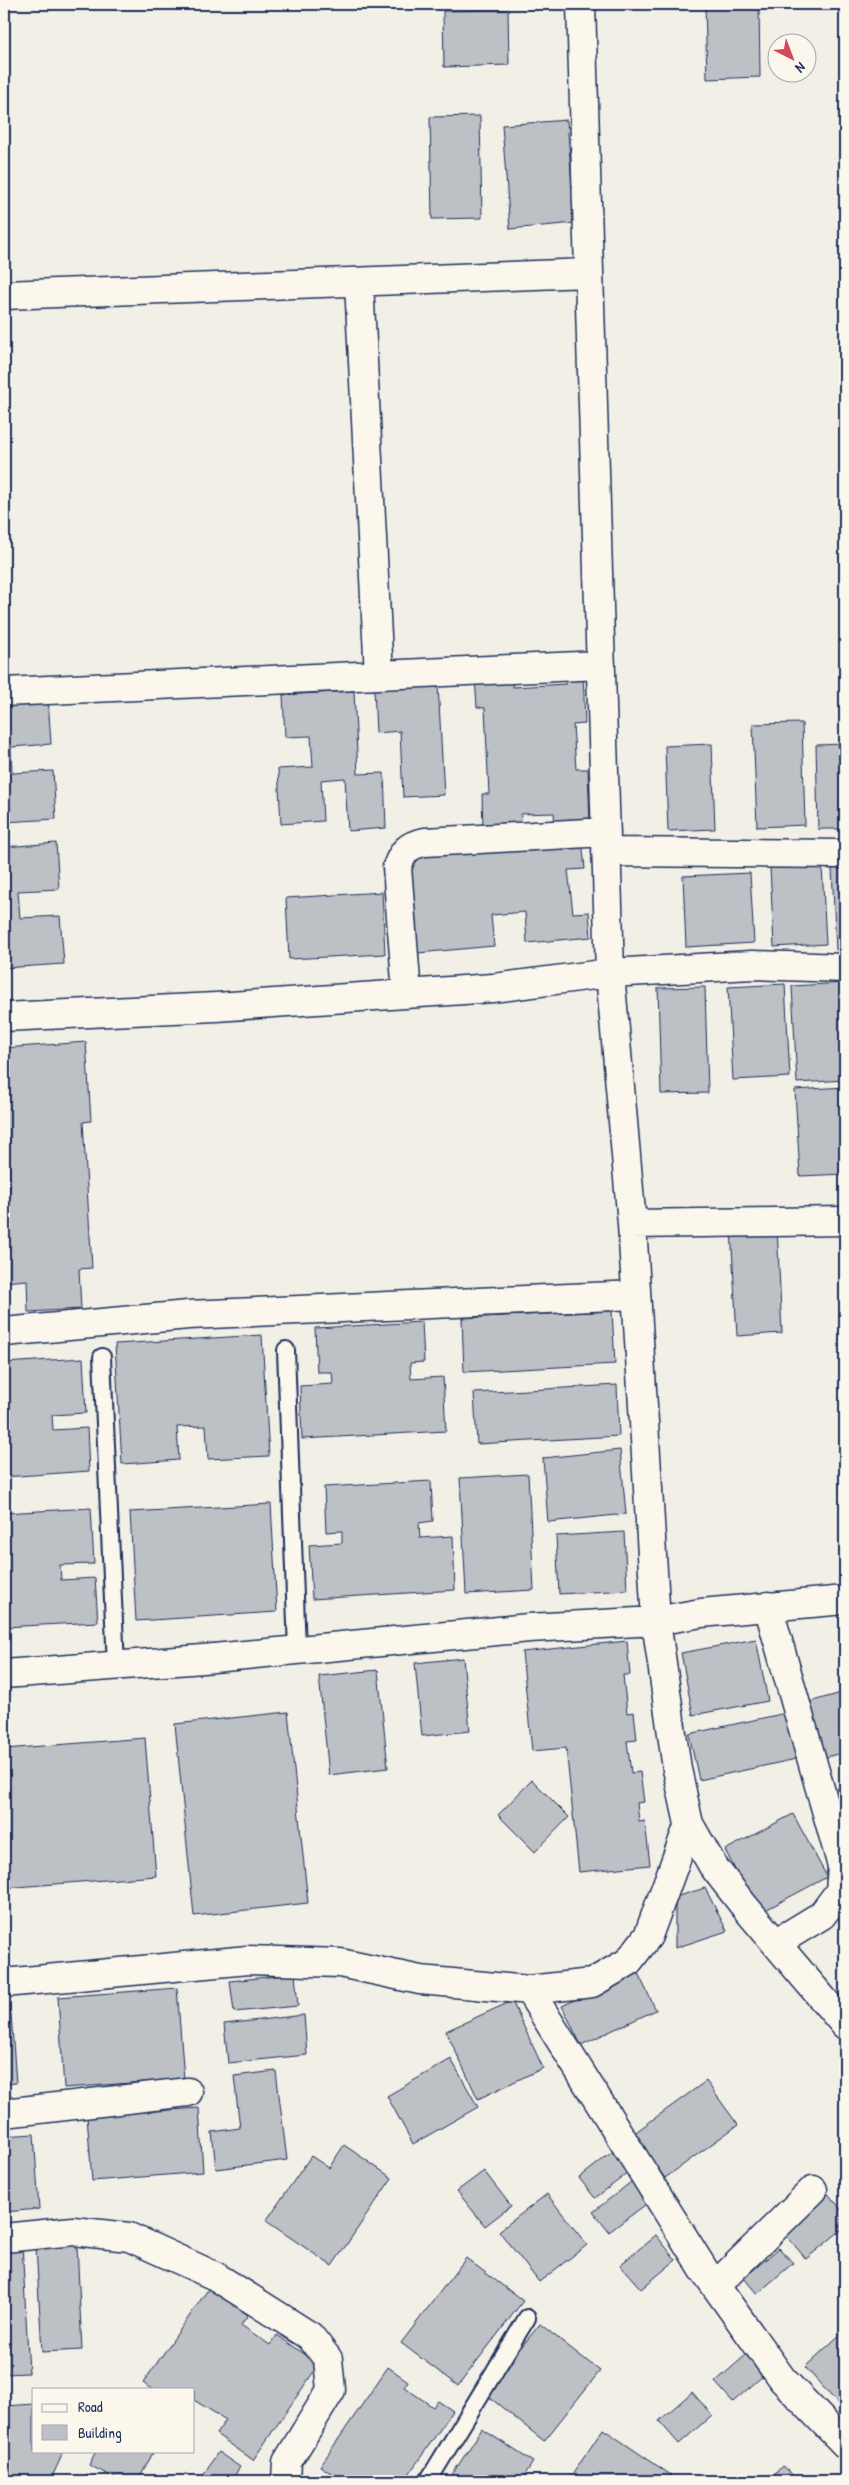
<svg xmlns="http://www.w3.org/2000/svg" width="849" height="2485" viewBox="0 0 849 2485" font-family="'Patrick Hand',sans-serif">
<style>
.building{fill:#bdc0c4;stroke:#1b2f5e}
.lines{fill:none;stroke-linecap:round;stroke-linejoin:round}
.lane-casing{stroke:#1b2f5e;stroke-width:20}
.street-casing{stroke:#1b2f5e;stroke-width:31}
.lane{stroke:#fbf7ec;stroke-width:16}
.street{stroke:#fbf7ec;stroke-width:28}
</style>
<rect width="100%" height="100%" fill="#f2efe6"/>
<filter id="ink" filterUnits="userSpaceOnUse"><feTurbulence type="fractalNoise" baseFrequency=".02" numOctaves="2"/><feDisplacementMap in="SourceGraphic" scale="10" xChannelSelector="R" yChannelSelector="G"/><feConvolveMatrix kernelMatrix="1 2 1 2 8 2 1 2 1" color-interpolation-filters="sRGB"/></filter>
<g filter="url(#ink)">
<path class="building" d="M 705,4 L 759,4 L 760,77 L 707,79 Z
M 508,10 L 509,65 L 444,67 L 443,11 Z
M 480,116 L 482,218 L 432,219 L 430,117 Z
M 567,120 L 575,223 L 510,229 L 502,125 Z
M 583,671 L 585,724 L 573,725 L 576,769 L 588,769 L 590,824 L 555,826 L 554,813 L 521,814 L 522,828 L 483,830 L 482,794 L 489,794 L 485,708 L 477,707 L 475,677 L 513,675 L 513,687 L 566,684 L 566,672 Z
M 438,684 L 444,795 L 403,797 L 400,731 L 376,733 L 374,688 Z
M 354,691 L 358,774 L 384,773 L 386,828 L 348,831 L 345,778 L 321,780 L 323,821 L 281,824 L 278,769 L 313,767 L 311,736 L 285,737 L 283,695 Z
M 48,698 L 51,744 L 11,747 L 12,773 L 53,771 L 56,819 L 4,822 L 4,701 Z
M 802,723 L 805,825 L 757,827 L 753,724 Z
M 712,744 L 715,829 L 668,831 L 665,746 Z
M 845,744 L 845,829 L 818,829 L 816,745 Z
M 582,840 L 585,869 L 568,870 L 573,913 L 589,912 L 591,937 L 527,943 L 525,912 L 491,915 L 494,946 L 418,953 L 409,856 Z
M 56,843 L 59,889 L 18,891 L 20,918 L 60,916 L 64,964 L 4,968 L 4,847 Z
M 822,865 L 826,944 L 774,947 L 770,868 Z
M 845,868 L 845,950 L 836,950 L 832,869 Z
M 750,873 L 754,943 L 686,947 L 683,876 Z
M 382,892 L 385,954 L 289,959 L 286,898 Z
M 845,983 L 845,1080 L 797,1083 L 792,986 Z
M 785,984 L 790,1077 L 733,1080 L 728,987 Z
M 705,987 L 708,1093 L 661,1094 L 658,988 Z
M 86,1042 L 91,1121 L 83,1122 L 92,1268 L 79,1269 L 81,1309 L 28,1312 L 27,1280 L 4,1282 L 4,1195 L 10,1195 L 8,1158 L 4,1158 L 4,1048 Z
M 845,1087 L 845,1174 L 800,1176 L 795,1090 Z
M 777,1226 L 782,1333 L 737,1336 L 731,1229 Z
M 612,1311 L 615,1364 L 464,1372 L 462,1318 Z
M 422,1322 L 424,1362 L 410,1363 L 411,1379 L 443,1377 L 446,1431 L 302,1439 L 300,1386 L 333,1384 L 332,1372 L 317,1372 L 315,1328 Z
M 262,1335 L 269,1456 L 208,1459 L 206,1426 L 177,1427 L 179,1460 L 122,1464 L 115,1344 Z
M 83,1358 L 86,1413 L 52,1415 L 53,1430 L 87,1428 L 89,1471 L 4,1477 L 4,1363 Z
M 617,1385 L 619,1436 L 477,1444 L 474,1393 Z
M 620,1450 L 626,1514 L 548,1522 L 543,1458 Z
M 528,1474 L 534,1590 L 466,1594 L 460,1478 Z
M 431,1481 L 433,1521 L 419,1523 L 420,1538 L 453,1536 L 455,1590 L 312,1599 L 309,1545 L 342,1543 L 342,1531 L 326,1532 L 324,1487 Z
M 271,1504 L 277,1612 L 136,1621 L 130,1512 Z
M 91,1508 L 94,1564 L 60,1565 L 61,1580 L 95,1578 L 98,1622 L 4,1627 L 4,1513 Z
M 624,1532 L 627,1590 L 559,1594 L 556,1536 Z
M 756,1639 L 768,1701 L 693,1715 L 681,1653 Z
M 627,1641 L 630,1675 L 623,1675 L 627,1713 L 634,1712 L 637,1740 L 627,1741 L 631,1773 L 640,1772 L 644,1802 L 637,1803 L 639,1822 L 645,1821 L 650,1865 L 579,1872 L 566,1748 L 532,1751 L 522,1652 Z
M 463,1658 L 470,1731 L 422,1736 L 415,1663 Z
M 378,1670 L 388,1768 L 329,1775 L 319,1676 Z
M 845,1692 L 845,1752 L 823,1758 L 809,1702 Z
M 288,1712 L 308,1903 L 194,1916 L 175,1724 Z
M 786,1713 L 796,1759 L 699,1780 L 689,1734 Z
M 145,1738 L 156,1876 L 4,1888 L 4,1749 Z
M 532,1780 L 569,1817 L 535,1852 L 498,1815 Z
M 845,1785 L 845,1825 L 830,1792 Z
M 793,1814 L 827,1877 L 758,1914 L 725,1850 Z
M 705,1888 L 727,1931 L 675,1948 L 675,1897 Z
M 637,1971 L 656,2010 L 581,2045 L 562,2006 Z
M 295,1974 L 298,2006 L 234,2012 L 230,1981 Z
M 177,1988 L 184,2079 L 64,2088 L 58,1997 Z
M 512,2001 L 543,2068 L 478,2099 L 446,2031 Z
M 11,2013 L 16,2083 L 4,2084 L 4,2014 Z
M 304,2015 L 307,2055 L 228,2063 L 224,2024 Z
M 451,2059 L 478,2107 L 413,2144 L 387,2096 Z
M 276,2071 L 287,2160 L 216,2169 L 212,2132 L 240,2128 L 234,2076 Z
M 706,2081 L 738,2125 L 665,2178 L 633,2134 Z
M 199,2108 L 203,2172 L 92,2181 L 87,2116 Z
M 34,2134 L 39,2209 L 4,2212 L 4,2136 Z
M 344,2145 L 392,2178 L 332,2266 L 266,2221 L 311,2156 L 329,2168 Z
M 620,2146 L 636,2167 L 595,2198 L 579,2178 Z
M 484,2171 L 511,2206 L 485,2226 L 457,2191 Z
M 636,2178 L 653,2199 L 609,2232 L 593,2212 Z
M 825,2190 L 845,2214 L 845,2227 L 806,2259 L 780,2228 Z
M 547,2194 L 587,2245 L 539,2282 L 499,2231 Z
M 656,2235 L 676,2260 L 641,2289 L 620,2265 Z
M 22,2243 L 29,2373 L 4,2374 L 4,2244 Z
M 77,2245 L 82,2350 L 42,2352 L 36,2247 Z
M 779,2248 L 793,2263 L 757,2294 L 744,2278 Z
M 466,2258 L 523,2301 L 458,2386 L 401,2343 Z
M 209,2288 L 248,2315 L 241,2325 L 270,2345 L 277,2335 L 319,2364 L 253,2460 L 216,2434 L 226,2420 L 194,2400 L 194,2389 L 151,2389 L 143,2383 Z
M 540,2324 L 600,2371 L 544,2441 L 484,2393 Z
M 845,2330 L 845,2403 L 841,2407 L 805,2367 Z
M 747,2354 L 764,2375 L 733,2402 L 715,2382 Z
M 388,2367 L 408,2381 L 404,2387 L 433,2407 L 438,2401 L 453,2411 L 404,2481 L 343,2481 L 320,2466 Z
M 692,2392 L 712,2415 L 679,2444 L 659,2421 Z
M 34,2404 L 34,2451 L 64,2451 L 50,2481 L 8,2481 L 4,2406 Z
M 482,2429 L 533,2462 L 521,2481 L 448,2481 Z
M 603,2429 L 671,2475 L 667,2481 L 568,2481 Z
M 96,2451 L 154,2451 L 138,2481 L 121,2481 L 89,2465 Z
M 218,2452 L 240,2467 L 231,2481 L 199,2481 Z
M 782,2466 L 800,2481 L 769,2481 Z
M 86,2474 L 99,2481 L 81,2481 Z"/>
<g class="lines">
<defs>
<path id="lane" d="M 286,1350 L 297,1651
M 102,1357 L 116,1666
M 428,2481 L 527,2318"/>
<path id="street" d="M 581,4 L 610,973 L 632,1224 L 656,1621 L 677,1769 L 689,1824 L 713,1866 L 745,1907 L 845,2025
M 359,283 L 379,675
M 4,295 L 588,273
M 4,692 L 601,665
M 606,852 L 845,854
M 407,994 L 397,867 C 403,851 408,845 425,842 L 606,832
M 4,1017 L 216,1007 L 493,988 L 610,973 L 752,965 L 845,968
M 632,1224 L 845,1221
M 4,1332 L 188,1315 L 636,1295
M 768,1606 L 842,1866 L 840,1891 L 822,1915 L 776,1943
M 4,1674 L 203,1659 L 529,1628 L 656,1621 L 701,1613 L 845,1600
M 4,1983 L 248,1960 L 340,1963 L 420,1980 L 529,1990 L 592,1983 L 628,1962 L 648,1936 L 689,1824
M 529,1990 L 704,2270 L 782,2379 L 845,2444
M 4,2113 L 188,2092
M 4,2238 L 73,2231 L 129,2237 L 215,2276 L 310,2336 L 328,2359 L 331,2390 L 287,2462 L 286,2481
M 716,2285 L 813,2190"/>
</defs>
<use href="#lane" class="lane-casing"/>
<use href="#street" class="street-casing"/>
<use href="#lane" class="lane"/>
<use href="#street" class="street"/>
</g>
</g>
<rect width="849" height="2485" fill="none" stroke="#fbf7ec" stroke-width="20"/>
<rect x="10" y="10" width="829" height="2465" fill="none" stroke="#1b2f5e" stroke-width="2" filter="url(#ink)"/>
<rect x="32" y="2388" width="162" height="65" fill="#fbf7ec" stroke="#a1a7b3"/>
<rect x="42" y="2404" width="25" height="8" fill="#fbf7ec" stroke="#a1a7b3"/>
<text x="78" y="2412" font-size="15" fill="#1b2f5e">Road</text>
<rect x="42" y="2425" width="25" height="15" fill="#bdc0c4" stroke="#a1a7b3"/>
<text x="78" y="2438" font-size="15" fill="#1b2f5e">Building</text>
<g transform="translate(792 58) rotate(138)"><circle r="24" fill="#fbf7ec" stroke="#a1a7b3"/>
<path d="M0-4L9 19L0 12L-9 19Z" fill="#d1495b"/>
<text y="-8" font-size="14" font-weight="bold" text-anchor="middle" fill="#1b2f5e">N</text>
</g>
</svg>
